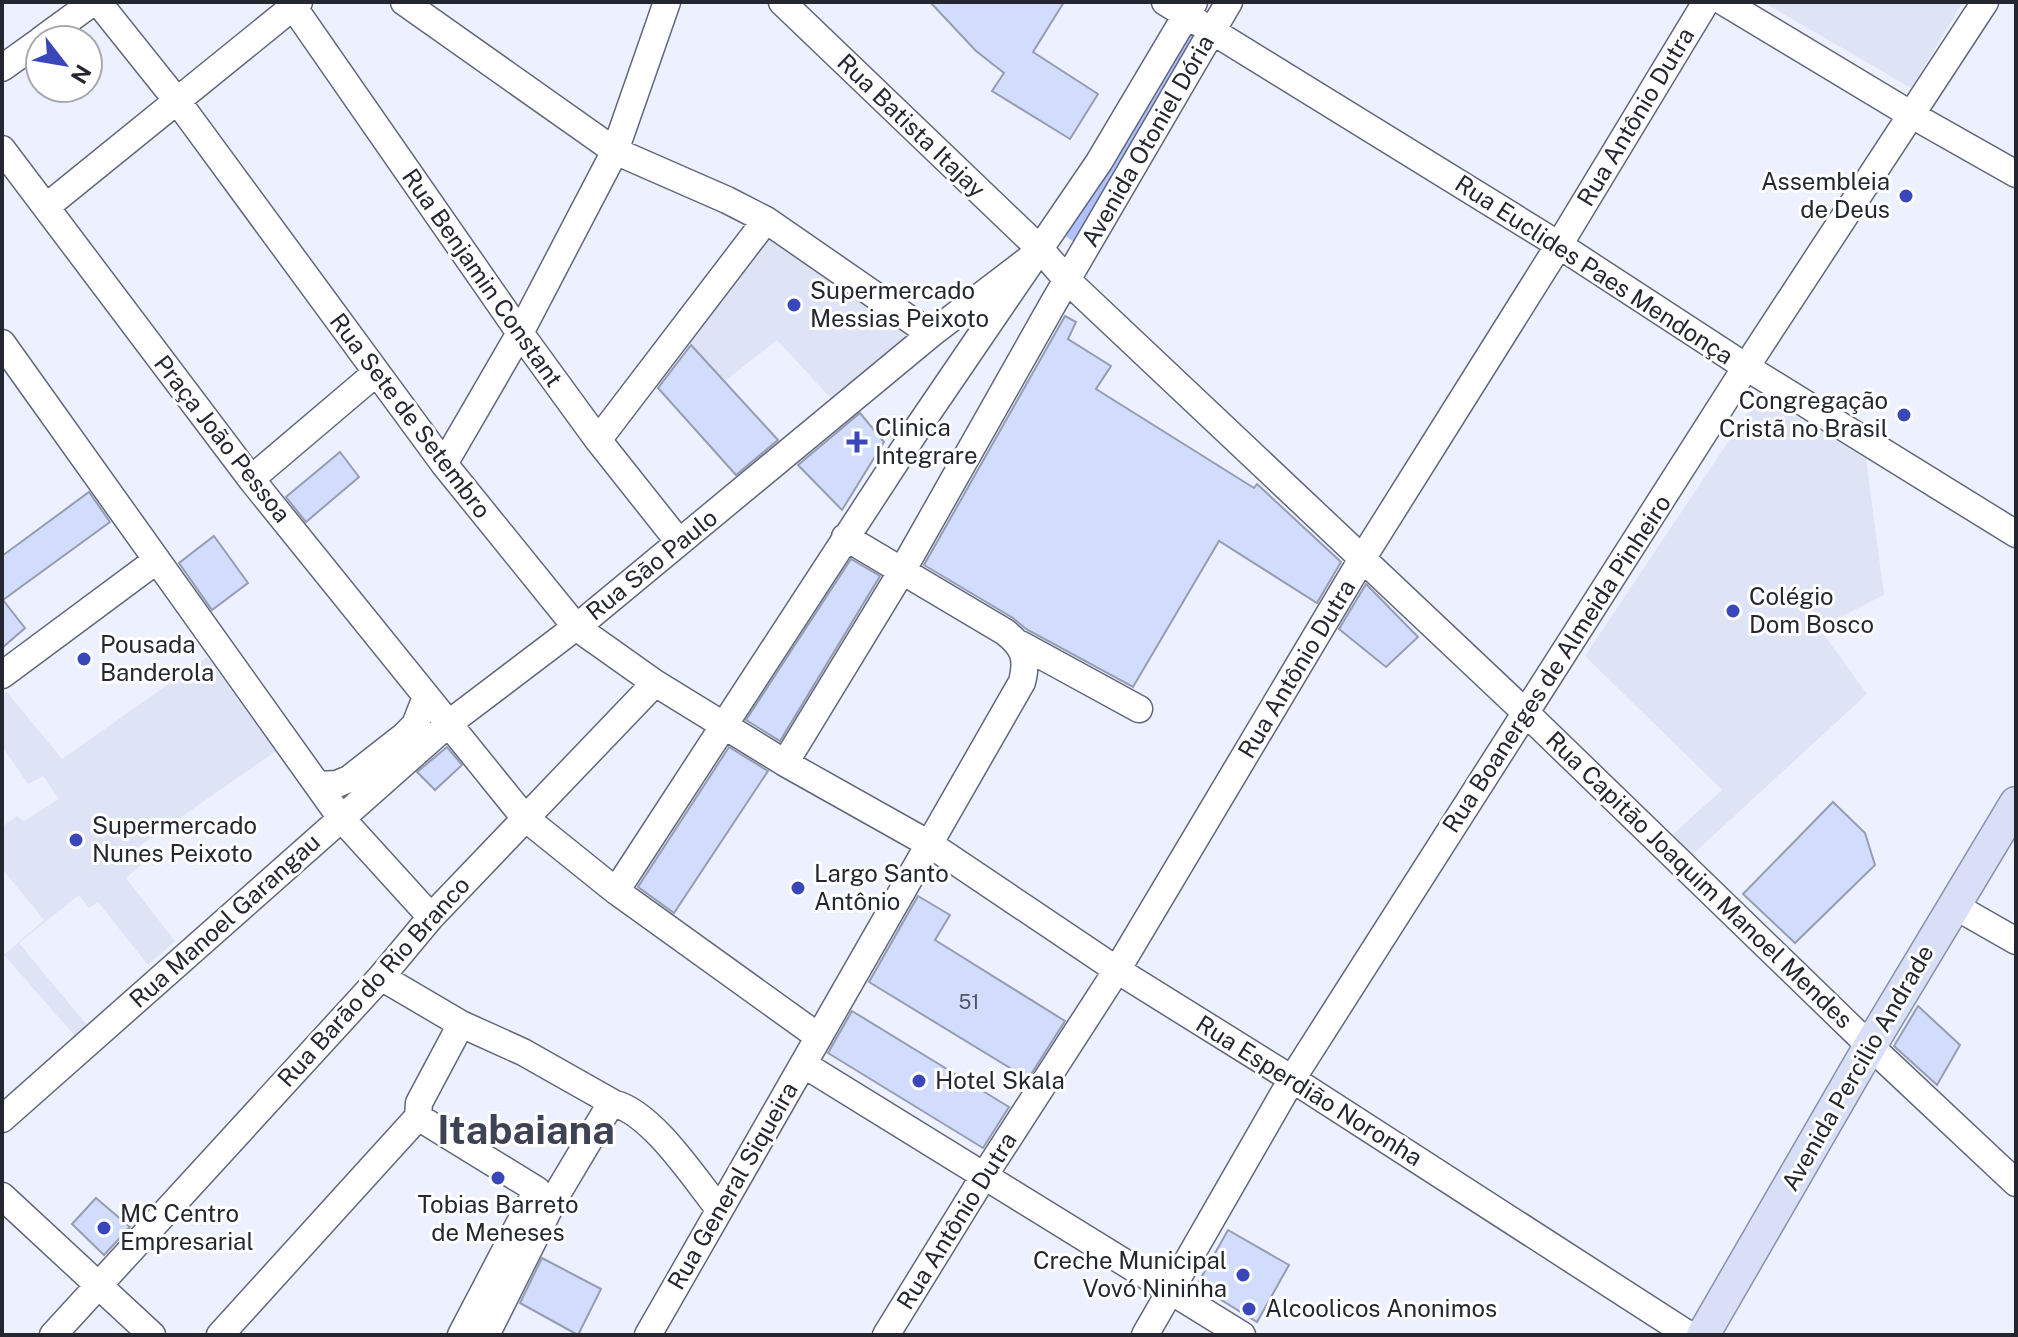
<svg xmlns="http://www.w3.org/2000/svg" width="2018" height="1337" viewBox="0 0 2018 1337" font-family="'Public Sans',sans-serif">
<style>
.built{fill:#dee3f6}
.green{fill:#b0c1fe}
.building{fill:#d2dcfd;stroke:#969db2;stroke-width:2}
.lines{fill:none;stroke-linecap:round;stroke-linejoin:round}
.minor-casing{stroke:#61677b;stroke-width:29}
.major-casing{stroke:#8891ac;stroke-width:35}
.minor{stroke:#fff;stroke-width:26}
.major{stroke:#d8dff6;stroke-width:32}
.poi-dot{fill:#3a47ba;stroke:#fff;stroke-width:3}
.labels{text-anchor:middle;stroke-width:6;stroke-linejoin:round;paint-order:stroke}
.number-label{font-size:20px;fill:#505462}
.street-label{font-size:24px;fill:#24272f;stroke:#fff}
.poi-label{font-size:24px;fill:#24272f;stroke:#fff;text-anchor:start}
.town-label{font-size:40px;font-weight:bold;fill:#3d4255;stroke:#fff}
</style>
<rect width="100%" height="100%" fill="#edf1ff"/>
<path class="built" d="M 1763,2 L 1963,2 L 1911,88 Z
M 768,229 L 919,334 L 836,404 L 777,340 L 724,382 L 686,339 Z
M 1760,394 L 1866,459 L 1884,595 L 1819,628 L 1867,694 L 1691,856 L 1672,835 L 1722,790 L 1585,656 Z
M 207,657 L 276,751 L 131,852 L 141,865 L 126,878 L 175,941 L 148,965 L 98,902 L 89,908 L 79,895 L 19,943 L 87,1025 L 75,1036 L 4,955 L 44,920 L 2,869 L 2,827 L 17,816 L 24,821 L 59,799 L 43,776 L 28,784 L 2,746 L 2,695 L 7,692 L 62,759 Z"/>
<path class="green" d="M 1188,32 L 1195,37 L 1075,243 L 1063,234 Z"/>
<path class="building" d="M 930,2 L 1064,2 L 1033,52 L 1098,94 L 1070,139 L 992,91 L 1004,73 L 976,51 Z
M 1065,316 L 1076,322 L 1068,339 L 1111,366 L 1096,389 L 1254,488 L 1257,484 L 1341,562 L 1317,603 L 1219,541 L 1133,687 L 1026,629 L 1013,618 L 924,565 Z
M 691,345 L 778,440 L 736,475 L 658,388 Z
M 860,413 L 884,442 L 842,510 L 798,465 Z
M 340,452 L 359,477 L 306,522 L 286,497 Z
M 89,492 L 110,522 L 3,600 L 25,628 L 2,648 L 2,556 Z
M 214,536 L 248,583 L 212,610 L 179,563 Z
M 851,559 L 880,576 L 780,741 L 746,720 Z
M 1366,584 L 1418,637 L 1386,667 L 1339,629 Z
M 447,747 L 462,765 L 435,790 L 417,772 Z
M 729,747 L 768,771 L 674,913 L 638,887 Z
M 1833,802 L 1865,833 L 1875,865 L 1795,943 L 1743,894 Z
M 918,896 L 950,915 L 935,940 L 1065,1021 L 1028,1079 L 869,982 Z
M 1918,1006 L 1960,1045 L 1937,1085 L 1894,1046 Z
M 852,1011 L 1009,1107 L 983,1148 L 828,1053 Z
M 96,1198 L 130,1227 L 104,1255 L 72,1224 Z
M 1228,1230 L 1289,1265 L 1257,1322 L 1197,1285 Z
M 542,1258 L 601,1289 L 578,1335 L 520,1303 Z"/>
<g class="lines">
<defs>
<path id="minor" d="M 98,2 L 178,102 L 444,464 L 576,627 L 655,683 L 785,763 L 931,845 L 1117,970 L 1292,1079 L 1689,1335
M 290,2 L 520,333 L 598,440 L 679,542
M 404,2 L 615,151 L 727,200 L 766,220 L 931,334
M 782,2 L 1041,250 L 1068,281 L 1526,713 L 1870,1046 L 2016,1183
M 1165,2 L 1559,245 L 1746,367 L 2016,534
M 1724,2 L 1910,114 L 2016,174
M 41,40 L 93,2
M 2,68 L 40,41
M 2,149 L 251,479 L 524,817 L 616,891 L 819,1037
M 46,207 L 299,2
M 2,343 L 341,818 L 431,917
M 598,440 L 766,220
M 444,464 L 520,333 L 615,151 L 667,2
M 251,479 L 376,373
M 1020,644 L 1139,709
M 2,675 L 157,560
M 785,763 L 902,571 L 1054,302 L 1229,2
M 318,785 L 337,784 L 349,779 L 404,736 L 415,725 L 426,697
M 616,891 L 919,426 L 1099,162 L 1194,2
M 1953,905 L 2016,941
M 381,977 L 461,1024 L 523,1052 L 615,1104
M 803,1064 L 1242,1335
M 418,1117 L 419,1103 L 461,1024
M 2,1119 L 448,724 L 589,617 L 931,334 L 1041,250
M 2,1196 L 152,1335
M 53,1335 L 381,977 L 431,917 L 655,683
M 220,1335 L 418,1117 L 537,1190 L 461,1335
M 486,1335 L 554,1199 L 607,1110 L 615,1104 C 652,1113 695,1179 719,1209
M 648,1335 L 1022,682 C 1028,658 1024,647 1005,632 L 845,537
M 886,1335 L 984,1176 L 1117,970 L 1362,559 L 1559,245 L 1706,2
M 1145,1335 L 1292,1079 L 1746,367 L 1985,2"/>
<path id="major" d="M 1703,1335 L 1870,1046 L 2016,803"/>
</defs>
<use href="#minor" class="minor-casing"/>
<use href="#major" class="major-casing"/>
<use href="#minor" class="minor"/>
<use href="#major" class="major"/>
</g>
<g class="poi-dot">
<circle cx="1906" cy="196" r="8"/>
<circle cx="794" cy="305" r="8"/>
<circle cx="1904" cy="415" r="8"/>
<path d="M853 430h8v8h8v8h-8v8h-8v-8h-8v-8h8z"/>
<circle cx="1733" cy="611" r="8"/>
<circle cx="84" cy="659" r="8"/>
<circle cx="76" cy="840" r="8"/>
<circle cx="798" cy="888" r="8"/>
<circle cx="919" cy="1081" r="8"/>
<circle cx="498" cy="1178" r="8"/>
<circle cx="104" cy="1228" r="8"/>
<circle cx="1243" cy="1275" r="8"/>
<circle cx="1249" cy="1309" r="8"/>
</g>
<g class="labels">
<g class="number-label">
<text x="969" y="1009">51</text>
</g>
<g class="street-label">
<text transform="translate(1636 117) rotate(-59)" y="8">Rua Antônio Dutra</text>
<text transform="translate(911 126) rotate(44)" y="8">Rua Batista Itajay</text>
<text transform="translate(1148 141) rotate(-60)" y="8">Avenida Otoniel Dória</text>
<text transform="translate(1594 270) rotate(33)" y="8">Rua Euclides Paes Mendonça</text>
<text transform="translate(482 278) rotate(55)" y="8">Rua Benjamin Constant</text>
<text transform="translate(410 416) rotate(53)" y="8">Rua Sete de Setembro</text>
<text transform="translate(222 439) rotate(52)" y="8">Praça João Pessoa</text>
<text transform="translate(652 565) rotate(-39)" y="8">Rua São Paulo</text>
<text transform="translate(1557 664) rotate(-57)" y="8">Rua Boanerges de Almeida Pinheiro</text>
<text transform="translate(1297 669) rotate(-59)" y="8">Rua Antônio Dutra</text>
<text transform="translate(1699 880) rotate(44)" y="8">Rua Capitão Joaquim Manoel Mendes</text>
<text transform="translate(225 921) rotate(-42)" y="8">Rua Manoel Garangau</text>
<text transform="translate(374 982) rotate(-48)" y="8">Rua Barão do Rio Branco</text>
<text transform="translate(1858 1068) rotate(-60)" y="8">Avenida Percilio Andrade</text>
<text transform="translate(1309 1091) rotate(32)" y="8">Rua Esperdião Noronha</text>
<text transform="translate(733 1186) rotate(-60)" y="8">Rua General Siqueira</text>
<text transform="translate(957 1221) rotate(-58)" y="8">Rua Antônio Dutra</text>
</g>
<g class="poi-label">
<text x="1890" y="190" text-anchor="end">Assembleia<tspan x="1890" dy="28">de Deus</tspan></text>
<text x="810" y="299">Supermercado<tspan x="810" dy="28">Messias Peixoto</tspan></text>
<text x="1888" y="409" text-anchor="end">Congregação<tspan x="1888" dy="28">Cristã no Brasil</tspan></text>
<text x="875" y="436">Clinica<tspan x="875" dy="28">Integrare</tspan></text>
<text x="1749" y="605">Colégio<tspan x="1749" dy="28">Dom Bosco</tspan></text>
<text x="100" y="653">Pousada<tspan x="100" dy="28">Banderola</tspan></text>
<text x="92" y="834">Supermercado<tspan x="92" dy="28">Nunes Peixoto</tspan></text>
<text x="814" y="882">Largo Santo<tspan x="814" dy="28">Antônio</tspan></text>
<text x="935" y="1089">Hotel Skala</text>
<text x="498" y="1213" text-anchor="middle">Tobias Barreto<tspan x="498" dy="28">de Meneses</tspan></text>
<text x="120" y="1222">MC Centro<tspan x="120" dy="28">Empresarial</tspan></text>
<text x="1227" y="1269" text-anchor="end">Creche Municipal<tspan x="1227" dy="28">Vovó Nininha</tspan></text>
<text x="1265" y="1317">Alcoolicos Anonimos</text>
</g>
<g class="town-label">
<text x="526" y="1144">Itabaiana</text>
</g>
</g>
<rect width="2018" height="1337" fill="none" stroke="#24272f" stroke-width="8"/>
<g transform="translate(64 64) rotate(121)"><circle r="38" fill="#ffffff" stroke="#a7a9ac" stroke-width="2"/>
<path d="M0-6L14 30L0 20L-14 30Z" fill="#3a47ba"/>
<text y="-12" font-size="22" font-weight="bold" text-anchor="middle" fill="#24272f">N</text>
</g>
</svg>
